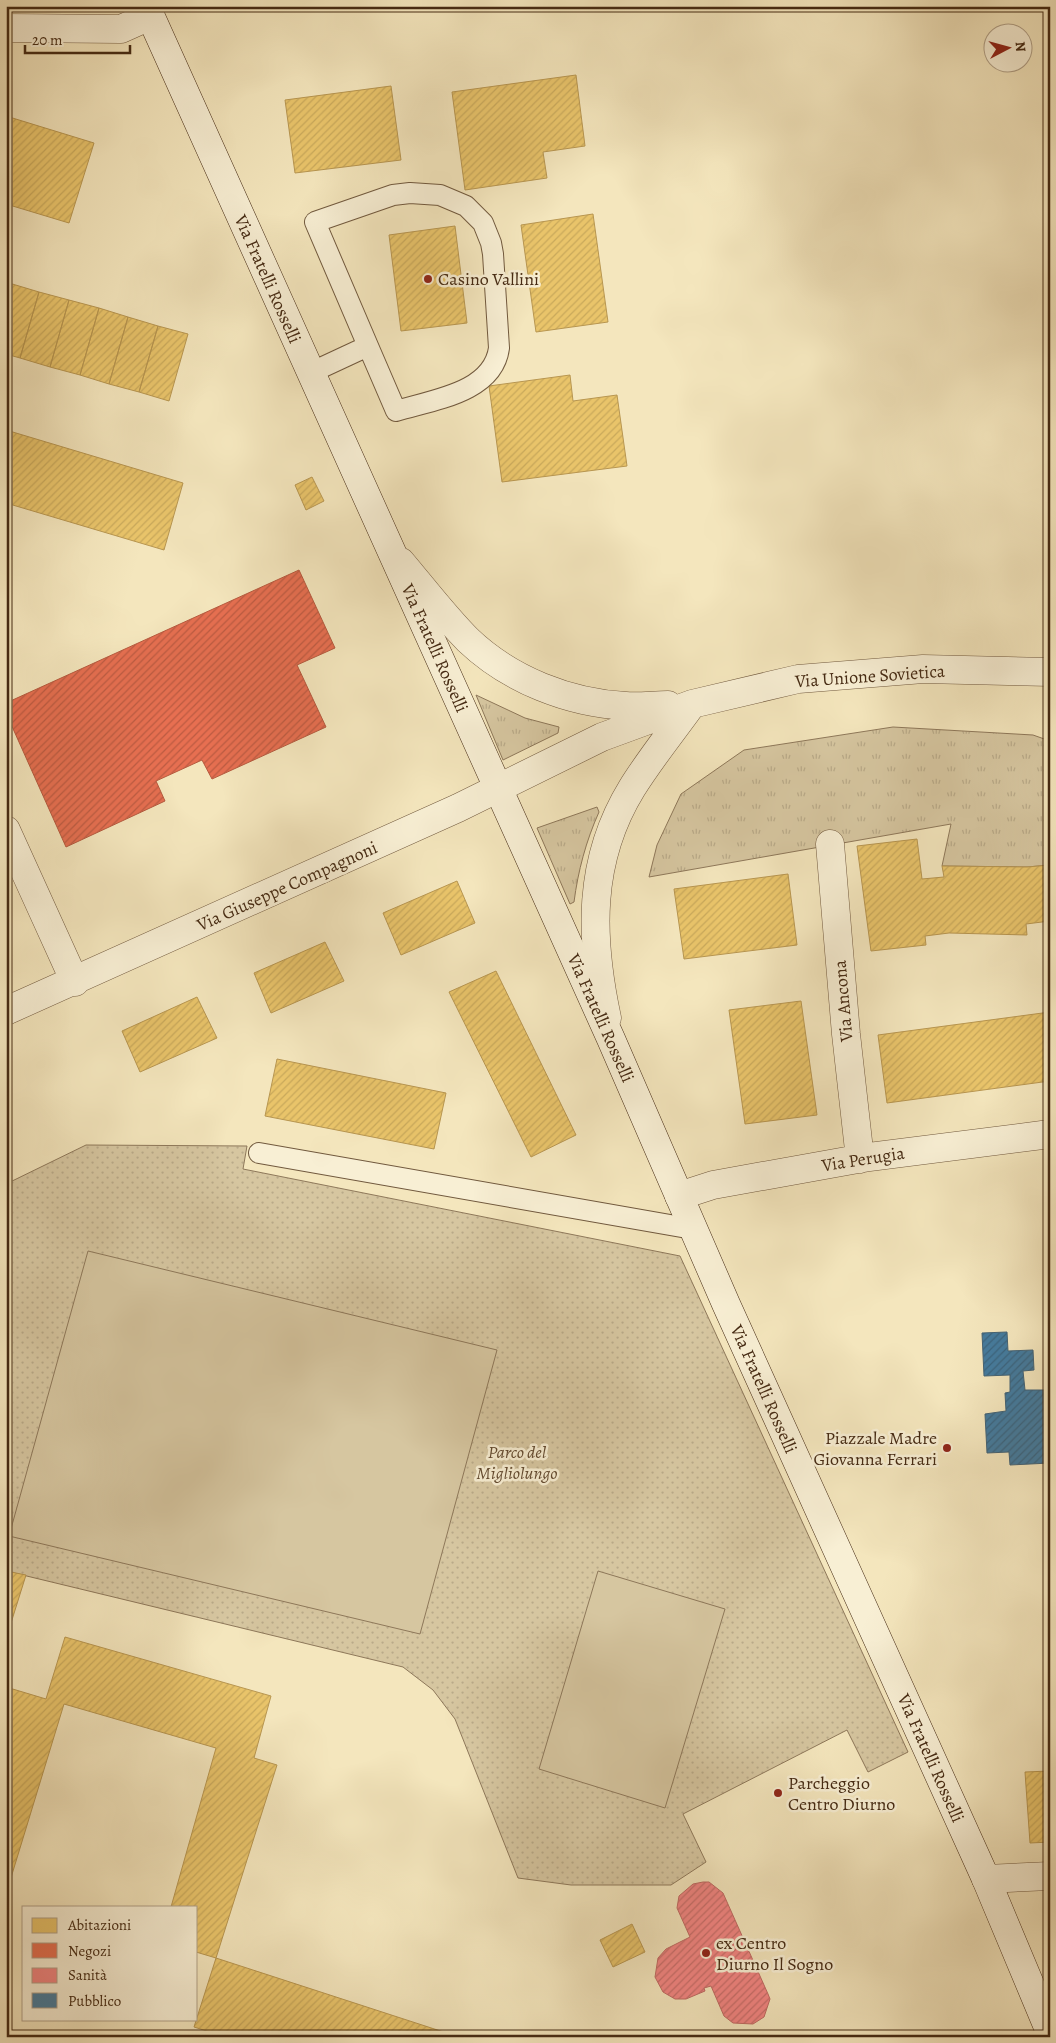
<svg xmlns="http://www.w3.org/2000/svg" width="1056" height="2043" viewBox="0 0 1056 2043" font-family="Alegreya,serif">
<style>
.grass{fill:url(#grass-tufts);stroke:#8e785a}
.park{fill:url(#park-dots);stroke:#8e785a}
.garden{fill:#d6c6a0;stroke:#8e785a}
.homes{fill:url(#homes-hatch);stroke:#b89650}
.shops{fill:url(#shops-hatch);stroke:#b65a3e}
.health{fill:url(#health-hatch);stroke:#be6961}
.public{fill:url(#public-hatch);stroke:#456374}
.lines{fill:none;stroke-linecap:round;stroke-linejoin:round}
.lane-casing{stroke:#71593e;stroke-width:22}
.street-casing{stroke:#71593e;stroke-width:29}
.secondary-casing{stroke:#452a13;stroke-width:29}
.lane{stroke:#f8efd4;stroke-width:20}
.street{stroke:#f8efd4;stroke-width:28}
.secondary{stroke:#f8efd4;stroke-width:28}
.poi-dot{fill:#8f2418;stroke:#f8efd4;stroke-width:2}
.labels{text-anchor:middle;stroke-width:5;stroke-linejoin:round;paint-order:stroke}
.street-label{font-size:18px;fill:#452a13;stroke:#f8efd4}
.poi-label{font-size:18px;fill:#452a13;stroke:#f8efd4;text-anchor:start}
.park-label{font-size:18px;font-style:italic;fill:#62492f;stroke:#f8efd4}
</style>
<defs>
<pattern id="grass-tufts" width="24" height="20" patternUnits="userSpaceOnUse" patternTransform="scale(1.25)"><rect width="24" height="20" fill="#d6c6a0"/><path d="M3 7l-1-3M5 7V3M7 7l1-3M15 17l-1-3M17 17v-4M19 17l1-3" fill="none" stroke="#b9aa89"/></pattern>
<pattern id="park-dots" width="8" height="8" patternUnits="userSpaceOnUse" patternTransform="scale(1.25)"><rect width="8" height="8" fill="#d6c6a0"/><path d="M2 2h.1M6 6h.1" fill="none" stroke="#b9aa89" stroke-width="1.8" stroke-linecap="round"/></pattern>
<pattern id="homes-hatch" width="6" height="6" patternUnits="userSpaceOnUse" patternTransform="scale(1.25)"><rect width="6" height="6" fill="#e9c46a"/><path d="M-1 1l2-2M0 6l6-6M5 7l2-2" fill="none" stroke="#c9a95b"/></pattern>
<pattern id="shops-hatch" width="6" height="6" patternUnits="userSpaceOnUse" patternTransform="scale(1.25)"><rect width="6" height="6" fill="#e76f51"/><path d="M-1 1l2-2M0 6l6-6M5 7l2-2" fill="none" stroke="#bd5b42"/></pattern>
<pattern id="health-hatch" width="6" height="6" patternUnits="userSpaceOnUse" patternTransform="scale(1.25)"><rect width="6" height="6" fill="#f28482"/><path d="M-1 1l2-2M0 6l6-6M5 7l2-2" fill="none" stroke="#c66c69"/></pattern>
<pattern id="public-hatch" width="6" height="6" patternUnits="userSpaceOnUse" patternTransform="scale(1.25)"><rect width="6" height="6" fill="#457b9d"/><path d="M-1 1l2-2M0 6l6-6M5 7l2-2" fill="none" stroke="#3b657f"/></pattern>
</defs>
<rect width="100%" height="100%" fill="#f4e6bd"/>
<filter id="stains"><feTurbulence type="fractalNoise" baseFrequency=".004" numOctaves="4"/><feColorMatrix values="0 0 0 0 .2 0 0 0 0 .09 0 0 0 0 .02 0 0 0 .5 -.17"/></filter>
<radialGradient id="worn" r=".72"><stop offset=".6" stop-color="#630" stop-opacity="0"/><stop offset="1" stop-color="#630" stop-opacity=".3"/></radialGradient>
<path class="grass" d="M 476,695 L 525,718 L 559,727 L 558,733 L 503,760 Z
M 893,727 L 1033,735 L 1050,741 L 1050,865 L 1027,867 L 942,866 L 951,824 L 649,877 L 657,845 L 681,794 L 744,750 Z
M 597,807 L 599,812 C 586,841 578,871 574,902 L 570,904 L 537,828 Z"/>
<path class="park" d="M 86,1145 L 247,1146 L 243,1169 L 680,1256 L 908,1752 L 868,1772 L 847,1730 L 683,1814 L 706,1862 L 671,1885 L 571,1885 L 518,1878 L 455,1719 L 433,1690 L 403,1667 L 6,1571 L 6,1184 Z"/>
<path class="garden" d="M 88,1251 L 497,1350 L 420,1634 L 9,1536 Z
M 598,1571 L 725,1609 L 665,1808 L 539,1769 Z"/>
<path class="homes" d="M 576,75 L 585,146 L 543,152 L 547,178 L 465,190 L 452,92 Z
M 391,86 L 401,160 L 295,173 L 285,100 Z
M 6,116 L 94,143 L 69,223 L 6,204 Z
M 593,214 L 608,322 L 536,332 L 521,225 Z
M 455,226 L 467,323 L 401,331 L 389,235 Z
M 9,283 L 39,292 L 20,358 L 6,354 L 6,295 Z
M 39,292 L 69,300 L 50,367 L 20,358 Z
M 69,300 L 99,308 L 80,375 L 50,367 Z
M 99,308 L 128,317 L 109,384 L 80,375 Z
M 128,317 L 158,326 L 139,392 L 109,384 Z
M 158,326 L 188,334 L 169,401 L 139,392 Z
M 570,375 L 573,401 L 617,395 L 627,466 L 502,482 L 489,386 Z
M 6,430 L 183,483 L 164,550 L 6,503 Z
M 312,477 L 324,501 L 306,510 L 295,485 Z
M 917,839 L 922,879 L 944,877 L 942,866 L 1027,867 L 1050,865 L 1050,921 L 1026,924 L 1027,935 L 949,933 L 925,936 L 926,945 L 871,951 L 857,846 Z
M 788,874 L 797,945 L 684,959 L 674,889 Z
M 457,881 L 475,923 L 401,955 L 383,913 Z
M 325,942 L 344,981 L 271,1013 L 254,973 Z
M 496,971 L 576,1135 L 531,1157 L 449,992 Z
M 197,997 L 217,1038 L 140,1072 L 122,1031 Z
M 801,1001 L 817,1115 L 745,1124 L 729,1010 Z
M 1050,1012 L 1050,1081 L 887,1103 L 878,1035 Z
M 277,1059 L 446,1093 L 434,1149 L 265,1116 Z
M 6,1571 L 26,1575 L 6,1639 Z
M 65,1637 L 271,1696 L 254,1758 L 277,1765 L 216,1958 L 196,1952 L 196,1907 L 171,1907 L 216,1748 L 64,1704 L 6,1894 L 6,1687 L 46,1699 Z
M 1050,1771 L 1050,1842 L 1030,1843 L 1025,1772 Z
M 632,1924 L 645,1952 L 613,1967 L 600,1940 Z
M 216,1958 L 459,2037 L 226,2037 L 194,2027 Z"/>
<path class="shops" d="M 299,570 L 335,648 L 297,665 L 326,727 L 212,779 L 202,760 L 156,781 L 165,801 L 66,847 L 6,713 L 6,703 Z"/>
<path class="health" d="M 703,1882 L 709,1882 L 723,1893 L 768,1994 L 770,1999 L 764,2017 L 753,2024 L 733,2023 L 724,2016 L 711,1986 L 704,1988 L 705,1991 L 686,1999 L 675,1999 L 663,1992 L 655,1977 L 658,1958 L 666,1949 L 690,1937 L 677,1908 L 679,1896 L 693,1884 Z"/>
<path class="public" d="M 1007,1332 L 1008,1351 L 1033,1350 L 1034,1370 L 1023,1371 L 1025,1390 L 1050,1390 L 1050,1463 L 1010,1465 L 1009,1452 L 987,1453 L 985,1414 L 1006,1411 L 1005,1393 L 1010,1392 L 1010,1375 L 984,1376 L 982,1333 Z
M 1047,1715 L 1050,1715 L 1049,1753 Z"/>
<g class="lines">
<defs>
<path id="lane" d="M 310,373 L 368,346 L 315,222 L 393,195 L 410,193 L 440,195 L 466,206 L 483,223 L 491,243 L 493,254 L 499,348 C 493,393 432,400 396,411 L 368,346
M 259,1153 L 693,1229"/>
<path id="street" d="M 6,28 L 121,29 L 150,16
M 401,562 C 423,588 444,616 468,640 C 510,680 569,703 626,706 C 640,707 654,705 668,705
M 6,830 L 75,982
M 830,844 L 846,1034 L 860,1159
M 6,1011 L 458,808 L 602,737 L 692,704 L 798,679 L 923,669 L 1050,672
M 607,1018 C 590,938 587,861 632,788 C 650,759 672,732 692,704
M 679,1196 L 713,1185 L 869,1157 L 1050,1134
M 986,1879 L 1050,1876"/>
<path id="secondary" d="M 146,6 L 611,1039 L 726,1304 L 986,1879 L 1050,2032"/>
</defs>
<use href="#lane" class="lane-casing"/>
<use href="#street" class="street-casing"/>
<use href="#secondary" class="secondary-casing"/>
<use href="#lane" class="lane"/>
<use href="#street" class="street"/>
<use href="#secondary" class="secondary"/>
</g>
<g class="poi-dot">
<circle cx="428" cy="279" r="5"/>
<circle cx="947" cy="1448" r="5"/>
<circle cx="778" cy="1793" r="5"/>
<circle cx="706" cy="1953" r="5"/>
</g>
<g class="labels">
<g class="street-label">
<text transform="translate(268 279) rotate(66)" y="6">Via Fratelli Rosselli</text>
<text transform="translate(435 648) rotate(66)" y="6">Via Fratelli Rosselli</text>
<text transform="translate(870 676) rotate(-4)" y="6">Via Unione Sovietica</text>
<text transform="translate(287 886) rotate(-24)" y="6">Via Giuseppe Compagnoni</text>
<text transform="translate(843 1001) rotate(-95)" y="6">Via Ancona</text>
<text transform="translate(601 1018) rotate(66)" y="6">Via Fratelli Rosselli</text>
<text transform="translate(863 1159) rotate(-9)" y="6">Via Perugia</text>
<text transform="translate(764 1389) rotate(66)" y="6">Via Fratelli Rosselli</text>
<text transform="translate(931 1758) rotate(66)" y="6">Via Fratelli Rosselli</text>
</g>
<g class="poi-label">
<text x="438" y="285">Casino Vallini</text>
<text x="937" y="1444" text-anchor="end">Piazzale Madre<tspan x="937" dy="21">Giovanna Ferrari</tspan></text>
<text x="788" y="1789">Parcheggio<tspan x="788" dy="21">Centro Diurno</tspan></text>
<text x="716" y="1949">ex Centro<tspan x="716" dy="21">Diurno Il Sogno</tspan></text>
</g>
<g class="park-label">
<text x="517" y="1458">Parco del<tspan x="517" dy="21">Migliolungo</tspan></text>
</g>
</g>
<rect width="1056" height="2043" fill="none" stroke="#f4e6bd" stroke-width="25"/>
<rect x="8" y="8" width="1041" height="2028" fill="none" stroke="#452a13" stroke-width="2.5"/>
<rect x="12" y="12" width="1031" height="2018" fill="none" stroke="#452a13"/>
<rect x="22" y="1906" width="175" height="115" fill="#f8efd4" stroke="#b0a087"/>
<rect x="32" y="1918" width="25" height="15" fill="#e9c46a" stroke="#b0a087"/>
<text x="68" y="1930" font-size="15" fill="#452a13">Abitazioni</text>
<rect x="32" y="1943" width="25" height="15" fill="#e76f51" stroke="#b0a087"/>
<text x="68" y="1956" font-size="15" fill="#452a13">Negozi</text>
<rect x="32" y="1968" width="25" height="15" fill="#f28482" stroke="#b0a087"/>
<text x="68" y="1980" font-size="15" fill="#452a13">Sanità</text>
<rect x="32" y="1993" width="25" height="15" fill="#457b9d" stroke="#b0a087"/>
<text x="68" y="2006" font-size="15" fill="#452a13">Pubblico</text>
<g transform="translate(1008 48) rotate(84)"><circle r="24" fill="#f8efd4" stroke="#b0a087"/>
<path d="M0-4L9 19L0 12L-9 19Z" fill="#8f2418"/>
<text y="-8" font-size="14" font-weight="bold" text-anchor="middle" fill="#452a13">N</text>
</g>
<path d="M25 45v8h105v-8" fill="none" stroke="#452a13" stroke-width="2.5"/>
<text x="32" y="45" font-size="15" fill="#452a13" stroke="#f8efd4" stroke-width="4" paint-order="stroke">20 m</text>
<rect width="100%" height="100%" filter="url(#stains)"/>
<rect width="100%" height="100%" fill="url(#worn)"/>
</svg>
